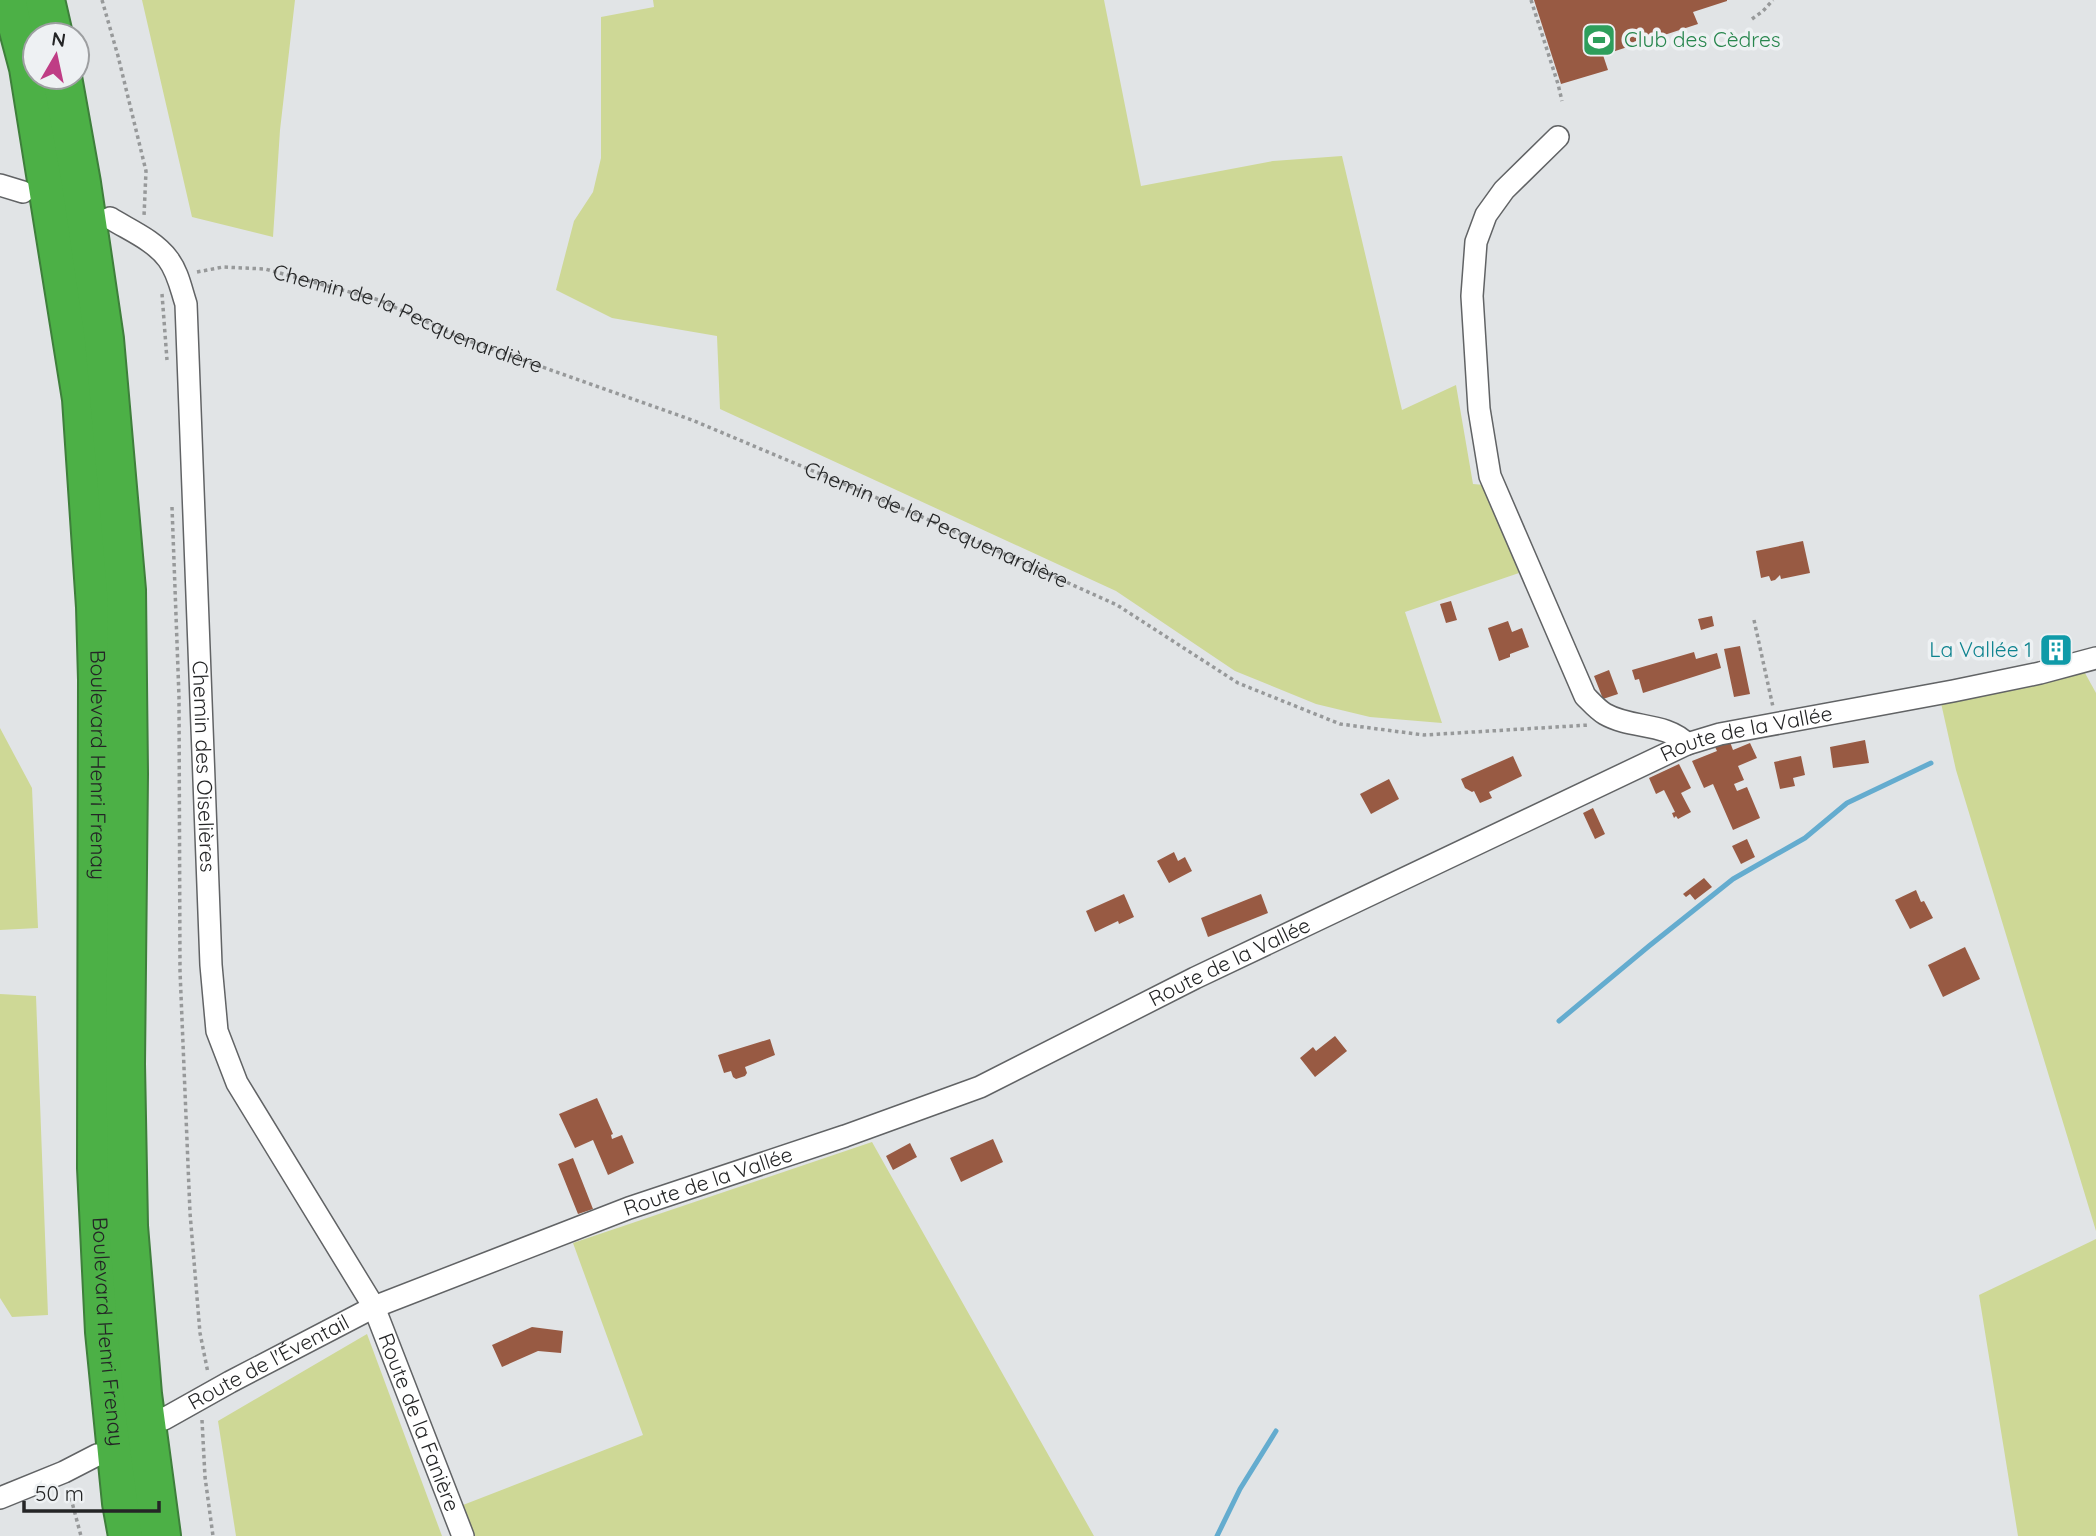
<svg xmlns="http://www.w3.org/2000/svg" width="2096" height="1536" viewBox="0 0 2096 1536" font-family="Quicksand,sans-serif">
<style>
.green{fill:#ced896}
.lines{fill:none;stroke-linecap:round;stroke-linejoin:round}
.stream{stroke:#64accf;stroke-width:5}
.building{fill:#985a43}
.street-casing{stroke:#616365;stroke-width:24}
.highway-casing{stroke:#3e7f3b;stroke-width:42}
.path{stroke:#97999a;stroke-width:3.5;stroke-dasharray:3.5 3.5;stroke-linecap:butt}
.street{stroke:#fff;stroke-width:21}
.highway{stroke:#4cb046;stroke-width:38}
.labels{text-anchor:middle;stroke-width:7;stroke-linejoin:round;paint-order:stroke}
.leisure-label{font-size:21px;fill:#27864d;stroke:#eef1f3;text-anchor:start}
.street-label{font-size:21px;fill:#242526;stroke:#eef1f3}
.culture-label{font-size:21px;fill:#0d838f;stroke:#eef1f3;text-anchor:end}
</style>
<rect width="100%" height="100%" fill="#e1e4e6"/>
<path class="green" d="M 142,0 L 295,0 L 280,130 L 273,237 L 192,217 Z
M 653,0 L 1104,0 L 1141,186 L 1273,161 L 1342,156 L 1402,410 L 1456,385 L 1473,484 L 1484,485 L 1519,573 L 1405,612 L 1442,723 L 1370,717 L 1316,704 L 1235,671 L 1116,591 L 720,409 L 717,336 L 612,318 L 556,290 L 574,221 L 593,192 L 601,158 L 601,17 L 654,7 Z
M 2085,673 L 2096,693 L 2096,1231 L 1956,770 L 1941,703 Z
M 0,728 L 32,788 L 38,928 L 0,930 Z
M 0,994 L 36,996 L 48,1315 L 12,1317 L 0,1298 Z
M 872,1142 L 1094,1536 L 474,1536 L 463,1505 L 643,1435 L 573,1243 Z
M 2096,1239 L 2096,1536 L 2018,1536 L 1979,1295 Z
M 367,1334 L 442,1536 L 236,1536 L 218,1421 Z"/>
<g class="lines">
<path class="stream" d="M 1559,1021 L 1649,946 L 1733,879 L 1805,838 L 1847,803 L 1931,763
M 1217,1536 L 1240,1489 L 1276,1431"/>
</g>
<path class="building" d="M 1534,0 L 1727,0 L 1727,1 L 1693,12 L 1698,24 L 1603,55 L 1608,70 L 1561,84 Z
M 1803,541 L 1810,573 L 1781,579 L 1780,575 L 1775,580 L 1771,581 L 1769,576 L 1761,578 L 1756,551 Z
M 1451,601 L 1457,620 L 1446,623 L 1440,604 Z
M 1712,616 L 1714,626 L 1701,630 L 1698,619 Z
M 1508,621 L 1512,632 L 1522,628 L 1529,647 L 1510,654 L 1510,657 L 1499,661 L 1488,628 Z
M 1740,646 L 1750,694 L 1734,697 L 1724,649 Z
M 1694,652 L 1696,659 L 1717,653 L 1721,668 L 1643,693 L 1639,679 L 1635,680 L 1632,670 Z
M 1609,670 L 1618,694 L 1603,699 L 1594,676 Z
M 1865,740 L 1869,763 L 1833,768 L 1830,747 Z
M 1730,742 L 1733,750 L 1750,743 L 1757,758 L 1738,766 L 1744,780 L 1734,784 L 1737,791 L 1747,787 L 1760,818 L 1733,830 L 1713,784 L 1704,788 L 1692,761 L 1717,751 L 1715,747 Z
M 1513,756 L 1522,776 L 1489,792 L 1492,798 L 1480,803 L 1474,791 L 1472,792 L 1465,788 L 1461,779 Z
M 1801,756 L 1805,775 L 1793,778 L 1795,786 L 1780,789 L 1774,762 Z
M 1679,764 L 1691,788 L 1681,793 L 1691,812 L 1678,819 L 1676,816 L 1674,818 L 1672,813 L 1675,812 L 1664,790 L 1656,794 L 1649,778 Z
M 1389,779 L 1399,799 L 1371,814 L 1360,794 Z
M 1593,808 L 1605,834 L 1595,839 L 1583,813 Z
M 1747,839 L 1755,857 L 1741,864 L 1732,846 Z
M 1174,852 L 1178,861 L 1185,857 L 1192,871 L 1169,883 L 1157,861 Z
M 1704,878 L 1712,887 L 1695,900 L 1690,894 L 1686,897 L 1683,894 Z
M 1916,890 L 1921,902 L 1924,901 L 1933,918 L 1910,929 L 1895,900 Z
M 1124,894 L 1134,917 L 1119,924 L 1118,921 L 1095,932 L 1086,911 Z
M 1261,894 L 1268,913 L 1208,937 L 1201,918 Z
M 1965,947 L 1980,979 L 1943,997 L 1928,965 Z
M 1335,1036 L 1347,1051 L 1315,1077 L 1300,1058 L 1313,1047 L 1316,1051 Z
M 770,1039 L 775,1055 L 745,1067 L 747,1073 L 745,1076 L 736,1079 L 733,1077 L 731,1071 L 724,1073 L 718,1055 Z
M 597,1098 L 613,1134 L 611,1135 L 612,1139 L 622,1135 L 634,1163 L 608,1175 L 593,1140 L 575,1148 L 559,1114 Z
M 993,1139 L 1003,1162 L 961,1182 L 950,1158 Z
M 910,1143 L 917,1157 L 893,1170 L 886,1156 Z
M 573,1158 L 593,1209 L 578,1214 L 558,1164 Z
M 532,1327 L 563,1331 L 561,1353 L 538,1351 L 502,1367 L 492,1345 Z"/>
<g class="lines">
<defs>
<g id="street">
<path d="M 1558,137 L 1504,190 L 1486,215 L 1476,242 L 1472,296 L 1479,409 L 1490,476 L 1585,696 C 1591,702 1598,710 1605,714 C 1631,729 1666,722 1687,744"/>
<path d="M 0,185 L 23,192"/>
<path id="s2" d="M 110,218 C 129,230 154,240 168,259 C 178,272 181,289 186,304 L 211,965 L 217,1031 L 237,1083 L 374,1307 L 463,1536"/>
<path id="s3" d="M 164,1419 L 230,1382 L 374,1307 L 629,1208 L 845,1136 L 980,1087 L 1195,978 L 1687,744 L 1720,734 L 1953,691 L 2040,673 L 2096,658"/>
<path d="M 0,1498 L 64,1472 L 97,1455"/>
</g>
<g id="highway">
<path id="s4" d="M 11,0 L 29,68 L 82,399 L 96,607 L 98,680 L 97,1168 L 105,1332 L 122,1503 L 128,1536"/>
<path d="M 45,0 L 53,35"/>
<path d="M 62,77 L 81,183 L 104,339 L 126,590 L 128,774 L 125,1064 L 128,1226 L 142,1394 L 161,1536"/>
</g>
</defs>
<use href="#street" class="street-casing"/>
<use href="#highway" class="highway-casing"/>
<g class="path">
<path d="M 102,0 L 118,56 L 146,171 L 144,216"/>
<path d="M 1531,0 L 1558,84 L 1562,101"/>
<path d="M 1752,19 L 1763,11 L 1773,0"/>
<path id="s1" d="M 197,272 L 223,267 L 265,269 L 379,300 L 466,340 L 692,420 L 920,516 L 1117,605 L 1238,683 L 1340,724 L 1424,735 L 1589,725"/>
<path d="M 162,294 L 167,360"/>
<path d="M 172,507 L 179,697 L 180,971 L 190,1213 L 200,1333 L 208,1373"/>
<path d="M 1754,620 L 1773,707"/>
<path d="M 202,1420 L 205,1477 L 213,1536"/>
<path d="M 69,1491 L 81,1536"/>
</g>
<use href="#street" class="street"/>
<use href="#highway" class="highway"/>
</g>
<defs>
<symbol id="stadium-square" viewBox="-11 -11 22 22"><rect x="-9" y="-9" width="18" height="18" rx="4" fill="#2e9e5b" stroke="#eef1f3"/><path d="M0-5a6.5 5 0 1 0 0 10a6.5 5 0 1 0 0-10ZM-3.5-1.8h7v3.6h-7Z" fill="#fff"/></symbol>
<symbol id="building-square" viewBox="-11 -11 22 22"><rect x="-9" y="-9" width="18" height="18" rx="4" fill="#0f9aa8" stroke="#eef1f3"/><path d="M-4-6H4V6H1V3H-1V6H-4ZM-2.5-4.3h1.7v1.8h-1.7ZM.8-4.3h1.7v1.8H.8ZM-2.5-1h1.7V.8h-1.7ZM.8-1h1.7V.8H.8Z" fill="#fff"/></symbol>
</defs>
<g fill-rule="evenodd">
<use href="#stadium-square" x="1580" y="21" width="38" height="38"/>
<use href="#building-square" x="2037" y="631" width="38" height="38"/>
</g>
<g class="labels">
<g class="leisure-label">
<text x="1624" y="47">Club des Cèdres</text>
</g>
<g class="street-label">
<text dy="7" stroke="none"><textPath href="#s1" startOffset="220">Chemin de la Pecquenardière</textPath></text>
<text dy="7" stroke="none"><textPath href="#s1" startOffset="788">Chemin de la Pecquenardière</textPath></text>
<text dy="7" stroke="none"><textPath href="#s3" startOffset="1729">Route de la Vallée</textPath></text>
<text dy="7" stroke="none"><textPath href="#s4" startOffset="772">Boulevard Henri Frenay</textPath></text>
<text dy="7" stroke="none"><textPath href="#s2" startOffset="583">Chemin des Oiselières</textPath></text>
<text dy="7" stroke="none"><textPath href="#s3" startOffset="1162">Route de la Vallée</textPath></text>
<text dy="7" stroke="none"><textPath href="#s3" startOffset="595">Route de la Vallée</textPath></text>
<text dy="7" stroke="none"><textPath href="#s4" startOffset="1339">Boulevard Henri Frenay</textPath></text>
<text dy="7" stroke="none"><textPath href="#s3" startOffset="119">Route de l'Éventail</textPath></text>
<text dy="7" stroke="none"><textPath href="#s2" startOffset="1290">Route de la Fanière</textPath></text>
</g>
<g class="culture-label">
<text x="2032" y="657">La Vallée 1</text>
</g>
</g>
<g transform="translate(56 56) rotate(9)"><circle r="33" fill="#eef1f3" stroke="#9d9fa1" stroke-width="2"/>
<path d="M0-5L12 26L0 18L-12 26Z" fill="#bf3d85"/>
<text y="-10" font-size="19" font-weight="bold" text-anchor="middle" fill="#242526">N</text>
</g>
<path d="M24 1501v10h135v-10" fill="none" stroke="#242526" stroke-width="3.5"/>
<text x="35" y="1501" font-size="21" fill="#242526" stroke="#eef1f3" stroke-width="5" paint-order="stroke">50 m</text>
</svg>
